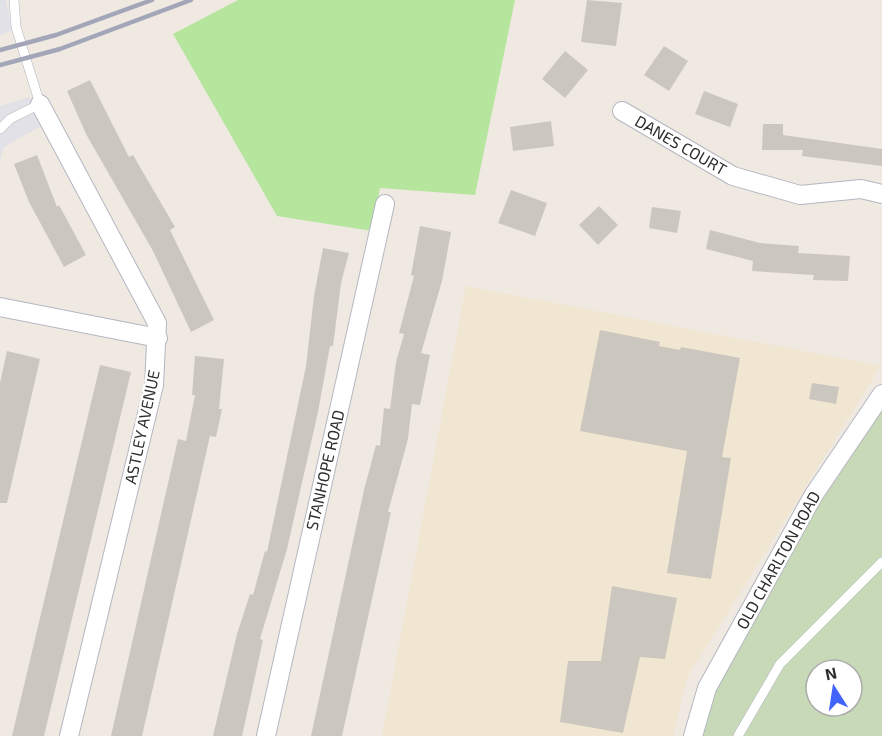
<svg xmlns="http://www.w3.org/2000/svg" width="882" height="736" viewBox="0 0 882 736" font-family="'Exo 2',sans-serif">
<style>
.industrial{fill:#e3e1e8}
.education{fill:#f0e6d1}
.green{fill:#b6e59e}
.cemetery{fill:#c8d9b8;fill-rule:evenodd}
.building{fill:#cbc7bf}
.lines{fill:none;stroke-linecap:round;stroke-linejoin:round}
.lane-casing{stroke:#b4b7c1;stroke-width:10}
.street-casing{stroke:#b4b7c1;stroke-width:20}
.lane{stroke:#fff;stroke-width:9}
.street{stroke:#fff;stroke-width:18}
.rail{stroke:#a3a6b8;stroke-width:4.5}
.labels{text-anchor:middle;stroke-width:5;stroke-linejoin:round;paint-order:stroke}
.street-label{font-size:16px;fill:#2e2e2e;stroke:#fff}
</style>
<rect width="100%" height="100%" fill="#efe9e1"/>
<path class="industrial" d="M 0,0 L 6,0 L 12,30 L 0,35 Z
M 29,97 L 43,125 L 4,147 L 0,160 L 0,106 Z"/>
<path class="education" d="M 466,286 L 881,366 L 687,678 L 673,736 L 382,736 Z"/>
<path class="green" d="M 238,0 L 515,0 L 475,195 L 380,188 L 372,231 L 277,216 L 173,34 Z"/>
<path class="cemetery" d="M 882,394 L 882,736 L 693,736 L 707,688 ZM 816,670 L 852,670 L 852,706 L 816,706 Z"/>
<path class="building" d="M 587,0 L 622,3 L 616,46 L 581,42 Z
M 664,46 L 688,61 L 669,91 L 644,75 Z
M 565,51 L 588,70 L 565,98 L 542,79 Z
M 90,80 L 129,157 L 133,155 L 175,227 L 170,230 L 214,320 L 191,332 L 153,251 L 86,134 L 67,91 Z
M 704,91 L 738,104 L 730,127 L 695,114 Z
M 551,121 L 554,146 L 513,151 L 510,127 Z
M 763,124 L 783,124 L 783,135 L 882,149 L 882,166 L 802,156 L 803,150 L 762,150 Z
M 37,155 L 57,207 L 59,205 L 86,255 L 64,267 L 29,202 L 14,164 Z
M 511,190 L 547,203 L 535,236 L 498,223 Z
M 599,206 L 618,225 L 598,245 L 579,225 Z
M 652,207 L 681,211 L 677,233 L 649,228 Z
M 420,226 L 451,232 L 442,281 L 421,353 L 430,355 L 420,405 L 412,404 L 408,439 L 388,512 L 391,512 L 342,736 L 311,736 L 364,490 L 376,445 L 380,446 L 384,408 L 390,409 L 396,362 L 404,334 L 399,333 L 414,276 L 411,275 Z
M 710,230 L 760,243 L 799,246 L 798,253 L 850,256 L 848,281 L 813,280 L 814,275 L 752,271 L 753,261 L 706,249 Z
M 323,248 L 349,253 L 341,283 L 333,346 L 330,346 L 318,412 L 287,549 L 260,639 L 263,640 L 242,736 L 213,736 L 237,634 L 250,594 L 253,595 L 265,551 L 267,552 L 306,366 L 314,296 Z
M 600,330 L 660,342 L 659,346 L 680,350 L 681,347 L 740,358 L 722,457 L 731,458 L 711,579 L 667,573 L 687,451 L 580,431 Z
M 7,351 L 40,359 L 7,503 L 0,503 L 0,383 Z
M 195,356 L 224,359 L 219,409 L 222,409 L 216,437 L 210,436 L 142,736 L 111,736 L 178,439 L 186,441 L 195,395 L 192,395 Z
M 100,365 L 131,372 L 44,736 L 12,736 Z
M 812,383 L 839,387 L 836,404 L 809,399 Z
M 612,586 L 677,598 L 665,659 L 640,657 L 623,733 L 560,722 L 568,661 L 601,661 Z"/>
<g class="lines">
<defs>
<path id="lane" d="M 0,129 L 10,119 L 40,104 L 16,27 L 14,0
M 738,736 L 780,664 L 882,562"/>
<path id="street" d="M 40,104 L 157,323 L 154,385 L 69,736
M 622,111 L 733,176 L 800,195 L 861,189 L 882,194
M 0,307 L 158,338
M 266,736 L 385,204
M 693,736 L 707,688 L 813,496 L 882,394"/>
</defs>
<use href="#lane" class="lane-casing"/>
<use href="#street" class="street-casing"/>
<use href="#lane" class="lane"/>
<use href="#street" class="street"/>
<path class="rail" d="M 0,50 L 56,35 L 152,0
M 0,65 L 60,49 L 191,0"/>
</g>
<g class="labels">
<g class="street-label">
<text transform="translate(681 145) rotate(30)" y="6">DANES COURT</text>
<text transform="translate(142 427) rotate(-78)" y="6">ASTLEY AVENUE</text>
<text transform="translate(325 470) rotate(-77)" y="6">STANHOPE ROAD</text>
<text transform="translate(778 560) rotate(-61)" y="6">OLD CHARLTON ROAD</text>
</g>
</g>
<g transform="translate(834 688) rotate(348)"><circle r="28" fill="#ffffff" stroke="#ababab" stroke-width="1.5"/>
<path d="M0-4.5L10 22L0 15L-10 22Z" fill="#4264fb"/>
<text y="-9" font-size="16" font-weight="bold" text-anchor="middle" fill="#2e2e2e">N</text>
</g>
</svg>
